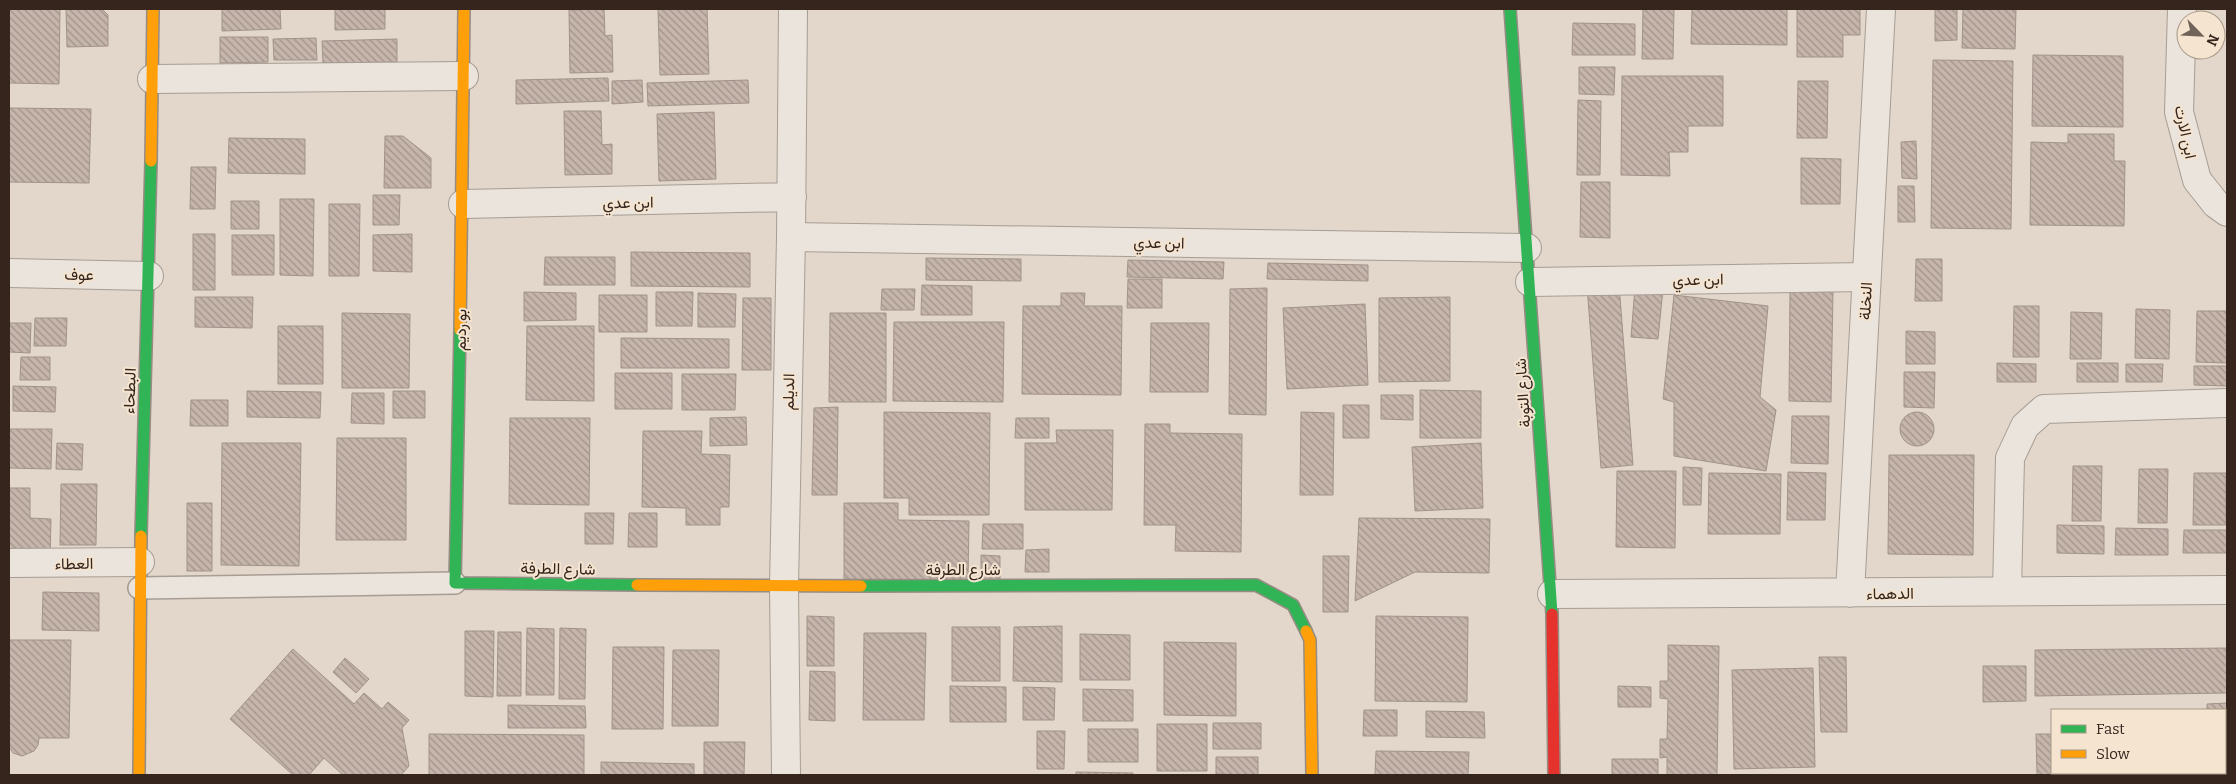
<svg xmlns="http://www.w3.org/2000/svg" width="2236" height="784" viewBox="0 0 2236 784" font-family="Bitter,Vazirmatn,serif">
<style>
.building{fill:url(#building-back-hatch);stroke:#a2938a}
.lines{fill:none;stroke-linecap:round;stroke-linejoin:round}
.lane-casing{stroke:#a79d94;stroke-width:24}
.street-casing{stroke:#a79d94;stroke-width:30}
.fast-casing{stroke:#968c84;stroke-width:14}
.slow-casing{stroke:#968c84;stroke-width:14}
.jam-casing{stroke:#968c84;stroke-width:14}
.lane{stroke:#eae4dc;stroke-width:21}
.street{stroke:#eae4dc;stroke-width:28}
.fast{stroke:#30b455;stroke-width:11}
.slow{stroke:#ff9f0a;stroke-width:11}
.jam{stroke:#e5322d;stroke-width:11}
.labels{text-anchor:middle;stroke-width:4;stroke-linejoin:round;paint-order:stroke}
.street-label{font-size:16px;fill:#35251d;stroke:#f4e4d0}
</style>
<defs>
<pattern id="building-back-hatch" width="6" height="6" patternUnits="userSpaceOnUse" patternTransform="scale(1.25)"><rect width="6" height="6" fill="#c5b5ab"/><path d="M-1 5l2 2M0 0l6 6M5-1l2 2" fill="none" stroke="#a1938b"/></pattern>
</defs>
<rect width="100%" height="100%" fill="#e2d7ca"/>
<path class="building" d="M 9,9 L 60,9 L 59,84 L 9,83 Z
M 66,9 L 102,9 L 108,15 L 108,46 L 67,47 Z
M 222,9 L 280,9 L 281,29 L 222,31 Z
M 335,9 L 385,9 L 385,29 L 335,30 Z
M 604,9 L 605,36 L 612,35 L 613,72 L 570,73 L 569,10 Z
M 658,9 L 707,9 L 709,74 L 660,75 Z
M 1643,9 L 1674,9 L 1673,59 L 1642,59 Z
M 1692,9 L 1787,9 L 1787,45 L 1691,44 Z
M 1797,9 L 1860,9 L 1860,35 L 1843,35 L 1843,57 L 1797,57 Z
M 1935,9 L 1957,9 L 1957,40 L 1935,41 Z
M 1963,9 L 2016,9 L 2015,49 L 1962,48 Z
M 1573,23 L 1635,24 L 1635,55 L 1572,55 Z
M 220,37 L 268,37 L 268,62 L 220,63 Z
M 316,38 L 317,60 L 274,60 L 273,39 Z
M 397,39 L 397,62 L 323,63 L 322,41 Z
M 2033,55 L 2123,56 L 2123,127 L 2032,126 Z
M 1933,60 L 2013,61 L 2011,229 L 1931,228 Z
M 1579,67 L 1615,67 L 1614,95 L 1579,94 Z
M 1622,76 L 1723,76 L 1723,126 L 1688,126 L 1688,152 L 1669,152 L 1670,176 L 1621,175 Z
M 608,78 L 609,101 L 516,104 L 516,80 Z
M 642,80 L 643,102 L 612,104 L 612,81 Z
M 748,80 L 749,103 L 648,106 L 647,83 Z
M 1798,81 L 1828,81 L 1827,138 L 1797,138 Z
M 1578,100 L 1601,101 L 1600,175 L 1577,175 Z
M 9,108 L 91,109 L 89,183 L 9,182 Z
M 564,111 L 601,111 L 602,145 L 612,144 L 612,174 L 565,175 Z
M 714,112 L 716,179 L 659,181 L 657,114 Z
M 2068,134 L 2114,134 L 2114,161 L 2125,161 L 2124,226 L 2030,225 L 2031,142 L 2068,143 Z
M 385,136 L 403,136 L 431,158 L 431,188 L 384,188 Z
M 229,138 L 305,139 L 305,174 L 228,173 Z
M 1916,141 L 1917,179 L 1902,178 L 1901,142 Z
M 1801,158 L 1841,159 L 1840,204 L 1801,204 Z
M 191,167 L 216,167 L 215,209 L 190,209 Z
M 1581,182 L 1610,182 L 1610,238 L 1580,237 Z
M 1898,186 L 1914,186 L 1915,222 L 1898,222 Z
M 373,195 L 400,195 L 399,225 L 373,225 Z
M 280,199 L 314,199 L 313,276 L 280,275 Z
M 231,201 L 259,201 L 259,229 L 231,229 Z
M 329,204 L 360,204 L 359,276 L 329,276 Z
M 193,234 L 215,234 L 215,290 L 193,290 Z
M 412,234 L 412,272 L 373,271 L 373,235 Z
M 232,235 L 274,235 L 274,275 L 232,275 Z
M 631,252 L 750,253 L 750,287 L 631,286 Z
M 545,257 L 615,257 L 615,285 L 544,285 Z
M 926,258 L 1021,259 L 1021,281 L 926,280 Z
M 1916,259 L 1942,259 L 1942,301 L 1915,301 Z
M 1128,260 L 1224,262 L 1223,279 L 1127,277 Z
M 1268,263 L 1368,265 L 1368,281 L 1267,279 Z
M 1128,279 L 1162,279 L 1162,308 L 1127,308 Z
M 1619,284 L 1633,465 L 1601,468 L 1587,286 Z
M 922,285 L 972,286 L 972,315 L 921,315 Z
M 1635,287 L 1663,289 L 1658,339 L 1631,337 Z
M 1267,288 L 1266,415 L 1229,414 L 1230,289 Z
M 882,289 L 915,289 L 914,310 L 881,310 Z
M 1790,291 L 1833,291 L 1831,402 L 1789,401 Z
M 524,292 L 576,293 L 576,320 L 524,321 Z
M 656,292 L 693,292 L 692,326 L 656,326 Z
M 698,293 L 736,294 L 735,327 L 698,327 Z
M 1061,293 L 1085,293 L 1084,306 L 1122,306 L 1121,395 L 1022,394 L 1023,306 L 1061,306 Z
M 599,295 L 647,295 L 647,332 L 599,332 Z
M 1674,295 L 1768,306 L 1760,397 L 1776,410 L 1766,471 L 1674,456 L 1674,402 L 1663,399 Z
M 195,297 L 253,297 L 252,328 L 195,327 Z
M 1450,297 L 1450,381 L 1379,382 L 1379,298 Z
M 743,298 L 771,298 L 771,370 L 742,370 Z
M 1365,304 L 1368,385 L 1287,389 L 1283,308 Z
M 2014,306 L 2039,306 L 2039,357 L 2013,357 Z
M 2136,309 L 2170,310 L 2169,359 L 2135,358 Z
M 2197,311 L 2227,311 L 2227,363 L 2196,362 Z
M 2071,312 L 2102,313 L 2101,359 L 2070,359 Z
M 342,313 L 410,314 L 409,388 L 342,388 Z
M 830,313 L 886,313 L 886,402 L 829,402 Z
M 35,318 L 67,318 L 66,346 L 34,346 Z
M 894,322 L 1004,322 L 1003,402 L 893,401 Z
M 9,323 L 31,323 L 30,353 L 9,352 Z
M 1151,323 L 1209,323 L 1208,392 L 1150,392 Z
M 278,326 L 323,326 L 323,384 L 278,384 Z
M 527,326 L 594,326 L 594,401 L 526,400 Z
M 1906,331 L 1935,332 L 1935,364 L 1906,364 Z
M 621,338 L 729,339 L 729,368 L 621,368 Z
M 21,357 L 50,357 L 50,380 L 20,380 Z
M 1997,363 L 2036,364 L 2036,382 L 1997,382 Z
M 2077,363 L 2118,363 L 2118,382 L 2077,382 Z
M 2126,364 L 2163,364 L 2162,382 L 2126,382 Z
M 2194,366 L 2227,366 L 2227,386 L 2194,385 Z
M 1904,372 L 1935,372 L 1934,408 L 1904,407 Z
M 615,373 L 672,373 L 672,409 L 615,409 Z
M 682,374 L 736,374 L 735,410 L 682,410 Z
M 13,386 L 56,387 L 55,412 L 13,411 Z
M 1420,390 L 1481,391 L 1481,438 L 1420,438 Z
M 247,391 L 321,392 L 320,418 L 247,417 Z
M 393,391 L 425,391 L 425,418 L 393,418 Z
M 352,393 L 384,393 L 384,424 L 351,423 Z
M 1381,395 L 1413,395 L 1413,420 L 1381,419 Z
M 191,400 L 228,400 L 228,426 L 190,426 Z
M 1343,405 L 1369,405 L 1369,438 L 1343,438 Z
M 838,407 L 837,495 L 812,495 L 814,408 Z
M1900 429a17 17 0 1 1 34 0a17 17 0 1 1-34 0Z
M 884,412 L 990,413 L 989,515 L 909,515 L 909,498 L 884,498 Z
M 1301,412 L 1334,413 L 1333,495 L 1300,495 Z
M 1792,416 L 1829,416 L 1828,464 L 1791,463 Z
M 746,417 L 747,445 L 710,446 L 710,418 Z
M 510,418 L 590,418 L 589,505 L 509,504 Z
M 1016,418 L 1049,418 L 1049,438 L 1015,438 Z
M 1145,424 L 1170,424 L 1170,433 L 1242,434 L 1241,552 L 1175,551 L 1176,525 L 1144,525 Z
M 9,429 L 52,429 L 51,469 L 9,468 Z
M 1056,430 L 1113,430 L 1112,510 L 1025,510 L 1025,443 L 1057,443 Z
M 643,431 L 702,431 L 701,454 L 730,455 L 729,507 L 720,507 L 720,525 L 686,525 L 686,508 L 642,507 Z
M 337,438 L 406,438 L 406,540 L 336,540 Z
M 57,443 L 83,444 L 82,470 L 56,469 Z
M 222,443 L 301,443 L 299,566 L 221,565 Z
M 1481,443 L 1483,508 L 1415,511 L 1412,447 Z
M 1889,455 L 1974,455 L 1973,555 L 1888,554 Z
M 2073,466 L 2102,466 L 2101,521 L 2072,521 Z
M 1683,467 L 1702,468 L 1701,505 L 1683,505 Z
M 2139,469 L 2168,469 L 2167,523 L 2138,523 Z
M 1617,471 L 1676,471 L 1675,548 L 1616,547 Z
M 1788,472 L 1826,473 L 1825,520 L 1787,520 Z
M 1709,473 L 1781,474 L 1780,534 L 1708,534 Z
M 2194,473 L 2226,473 L 2226,525 L 2193,525 Z
M 61,484 L 97,484 L 96,545 L 60,545 Z
M 9,488 L 30,488 L 30,518 L 51,519 L 50,559 L 9,558 Z
M 187,503 L 212,503 L 212,571 L 187,571 Z
M 844,503 L 898,503 L 898,520 L 969,521 L 968,580 L 844,579 Z
M 585,513 L 614,513 L 613,544 L 585,544 Z
M 629,513 L 657,513 L 657,547 L 628,547 Z
M 1359,518 L 1490,519 L 1489,573 L 1415,572 L 1355,601 Z
M 983,524 L 1023,524 L 1023,549 L 982,549 Z
M 2057,525 L 2104,526 L 2104,554 L 2057,553 Z
M 2116,528 L 2168,529 L 2168,555 L 2115,555 Z
M 2184,530 L 2227,530 L 2227,553 L 2183,553 Z
M 1049,549 L 1049,572 L 1025,572 L 1026,550 Z
M 981,555 L 1000,556 L 1000,581 L 981,580 Z
M 1323,556 L 1349,556 L 1348,612 L 1323,612 Z
M 43,592 L 99,593 L 99,631 L 42,630 Z
M 807,616 L 834,617 L 834,666 L 807,666 Z
M 1376,616 L 1468,617 L 1467,702 L 1375,701 Z
M 1062,626 L 1062,682 L 1013,681 L 1014,627 Z
M 952,627 L 1000,627 L 1000,681 L 952,681 Z
M 527,628 L 554,629 L 554,695 L 526,695 Z
M 560,628 L 586,629 L 585,699 L 559,699 Z
M 465,631 L 494,631 L 493,697 L 465,696 Z
M 498,632 L 521,632 L 521,696 L 497,696 Z
M 864,633 L 926,633 L 924,720 L 863,720 Z
M 1080,634 L 1130,635 L 1130,680 L 1080,680 Z
M 9,640 L 71,640 L 69,738 L 39,738 L 38,745 L 34,751 L 22,756 L 13,753 L 9,747 Z
M 1164,642 L 1236,643 L 1236,716 L 1164,715 Z
M 1668,645 L 1719,646 L 1717,775 L 1667,775 L 1667,757 L 1660,758 L 1660,739 L 1667,739 L 1668,699 L 1660,698 L 1660,681 L 1668,681 Z
M 613,647 L 664,647 L 663,729 L 612,729 Z
M 2227,648 L 2227,693 L 2035,696 L 2035,650 Z
M 293,649 L 354,704 L 364,693 L 382,709 L 388,702 L 409,720 L 402,728 L 409,766 L 401,775 L 343,775 L 324,758 L 309,775 L 293,775 L 230,719 Z
M 673,650 L 719,650 L 718,726 L 672,726 Z
M 1819,657 L 1846,657 L 1847,732 L 1821,732 Z
M 345,658 L 369,679 L 356,693 L 333,672 Z
M 1983,666 L 2026,666 L 2026,701 L 1983,702 Z
M 1813,668 L 1815,767 L 1734,769 L 1732,670 Z
M 810,671 L 835,672 L 835,721 L 809,720 Z
M 950,686 L 1006,687 L 1006,722 L 950,722 Z
M 1618,686 L 1651,687 L 1651,707 L 1618,707 Z
M 1023,687 L 1055,688 L 1054,720 L 1023,720 Z
M 1083,689 L 1133,690 L 1133,721 L 1083,721 Z
M 2227,703 L 2227,735 L 2225,735 L 2225,710 L 2207,710 L 2207,704 Z
M 508,705 L 585,706 L 586,728 L 508,728 Z
M 1364,710 L 1397,710 L 1397,736 L 1363,736 Z
M 1426,711 L 1484,712 L 1485,738 L 1426,737 Z
M 1213,723 L 1261,723 L 1261,749 L 1213,749 Z
M 1157,724 L 1207,724 L 1207,771 L 1157,771 Z
M 1088,729 L 1138,729 L 1138,762 L 1088,762 Z
M 1037,731 L 1065,731 L 1064,769 L 1037,769 Z
M 429,734 L 584,735 L 584,775 L 429,775 Z
M 2036,734 L 2052,734 L 2052,773 L 2085,773 L 2085,775 L 2037,775 Z
M 704,742 L 745,742 L 744,775 L 704,775 Z
M 1376,751 L 1469,752 L 1468,775 L 1375,775 Z
M 1216,757 L 1258,757 L 1258,775 L 1216,774 Z
M 1612,759 L 1658,759 L 1658,775 L 1612,775 Z
M 601,762 L 694,764 L 694,775 L 601,775 Z
M 1076,772 L 1133,773 L 1133,775 L 1076,775 Z
M 2094,773 L 2178,773 L 2178,775 L 2094,775 Z"/>
<g class="lines">
<defs>
<path id="lane" d="M 139,588 L 455,583"/>
<path id="street" d="M 2182,9 L 2179,112 L 2197,180 L 2216,204 L 2227,212
M 152,79 L 464,76
M 463,204 L 792,197
M 791,237 L 1527,248
M 9,273 L 149,276
M 1530,282 L 1866,277
M 9,563 L 140,562
M 2007,591 L 2010,458 L 2025,426 L 2044,409 L 2227,403
M 1850,593 L 1881,9
M 1552,594 L 2227,590
M 786,775 L 784,586 L 791,237 L 793,9"/>
<path id="fast" d="M 1510,9 L 1552,614
M 460,330 L 455,583 L 637,585
M 141,536 L 151,161
M 861,586 L 1256,585 L 1293,605 L 1306,631"/>
<path id="slow" d="M 151,161 L 153,9
M 460,330 L 464,9
M 637,585 L 861,586
M 1306,631 L 1310,640 L 1312,775
M 139,775 L 141,536"/>
<path id="jam" d="M 1552,614 L 1554,775"/>
</defs>
<use href="#lane" class="lane-casing"/>
<use href="#street" class="street-casing"/>
<use href="#fast" class="fast-casing"/>
<use href="#slow" class="slow-casing"/>
<use href="#jam" class="jam-casing"/>
<use href="#lane" class="lane"/>
<use href="#street" class="street"/>
<use href="#fast" class="fast"/>
<use href="#slow" class="slow"/>
<use href="#jam" class="jam"/>
</g>
<g class="labels">
<g class="street-label">
<text transform="translate(2186 132) rotate(78)" y="6">ابن الارت</text>
<text transform="translate(628 202) rotate(-1)" y="6">ابن عدي</text>
<text transform="translate(1159 242) rotate(1)" y="6">ابن عدي</text>
<text transform="translate(79 274) rotate(1)" y="6">عوف</text>
<text transform="translate(1698 279) rotate(-1)" y="6">ابن عدي</text>
<text transform="translate(1865 301) rotate(-87)" y="6">النخلة</text>
<text transform="translate(460 330) rotate(-89)" y="6">بو رديم</text>
<text transform="translate(129 391) rotate(-88)" y="6">البطحاء</text>
<text transform="translate(788 392) rotate(-89)" y="6">الديلم</text>
<text transform="translate(1522 393) rotate(-94)" y="6">شارع التوبة</text>
<text transform="translate(74 563) rotate(-1)" y="6">العطاء</text>
<text transform="translate(558 568) rotate(1)" y="6">شارع الطرفة</text>
<text x="963" y="575">شارع الطرفة</text>
<text transform="translate(1890 593) rotate(-1)" y="6">الدهماء</text>
</g>
</g>
<rect width="2236" height="784" fill="none" stroke="#35251d" stroke-width="20"/>
<rect x="2051" y="709" width="175" height="65" fill="#f4e4d0" stroke="#a89888"/>
<rect x="2061" y="725" width="25" height="8" fill="#30b455" stroke="#a89888"/>
<text x="2096" y="734" font-size="15" fill="#35251d">Fast</text>
<rect x="2061" y="750" width="25" height="8" fill="#ff9f0a" stroke="#a89888"/>
<text x="2096" y="759" font-size="15" fill="#35251d">Slow</text>
<g transform="translate(2201 35) rotate(114)"><circle r="24" fill="#f4e4d0" stroke="#a89888"/>
<path d="M0-4L9 19L0 12L-9 19Z" fill="#72635a"/>
<text y="-8" font-size="14" font-weight="bold" text-anchor="middle" fill="#35251d">N</text>
</g>
</svg>
